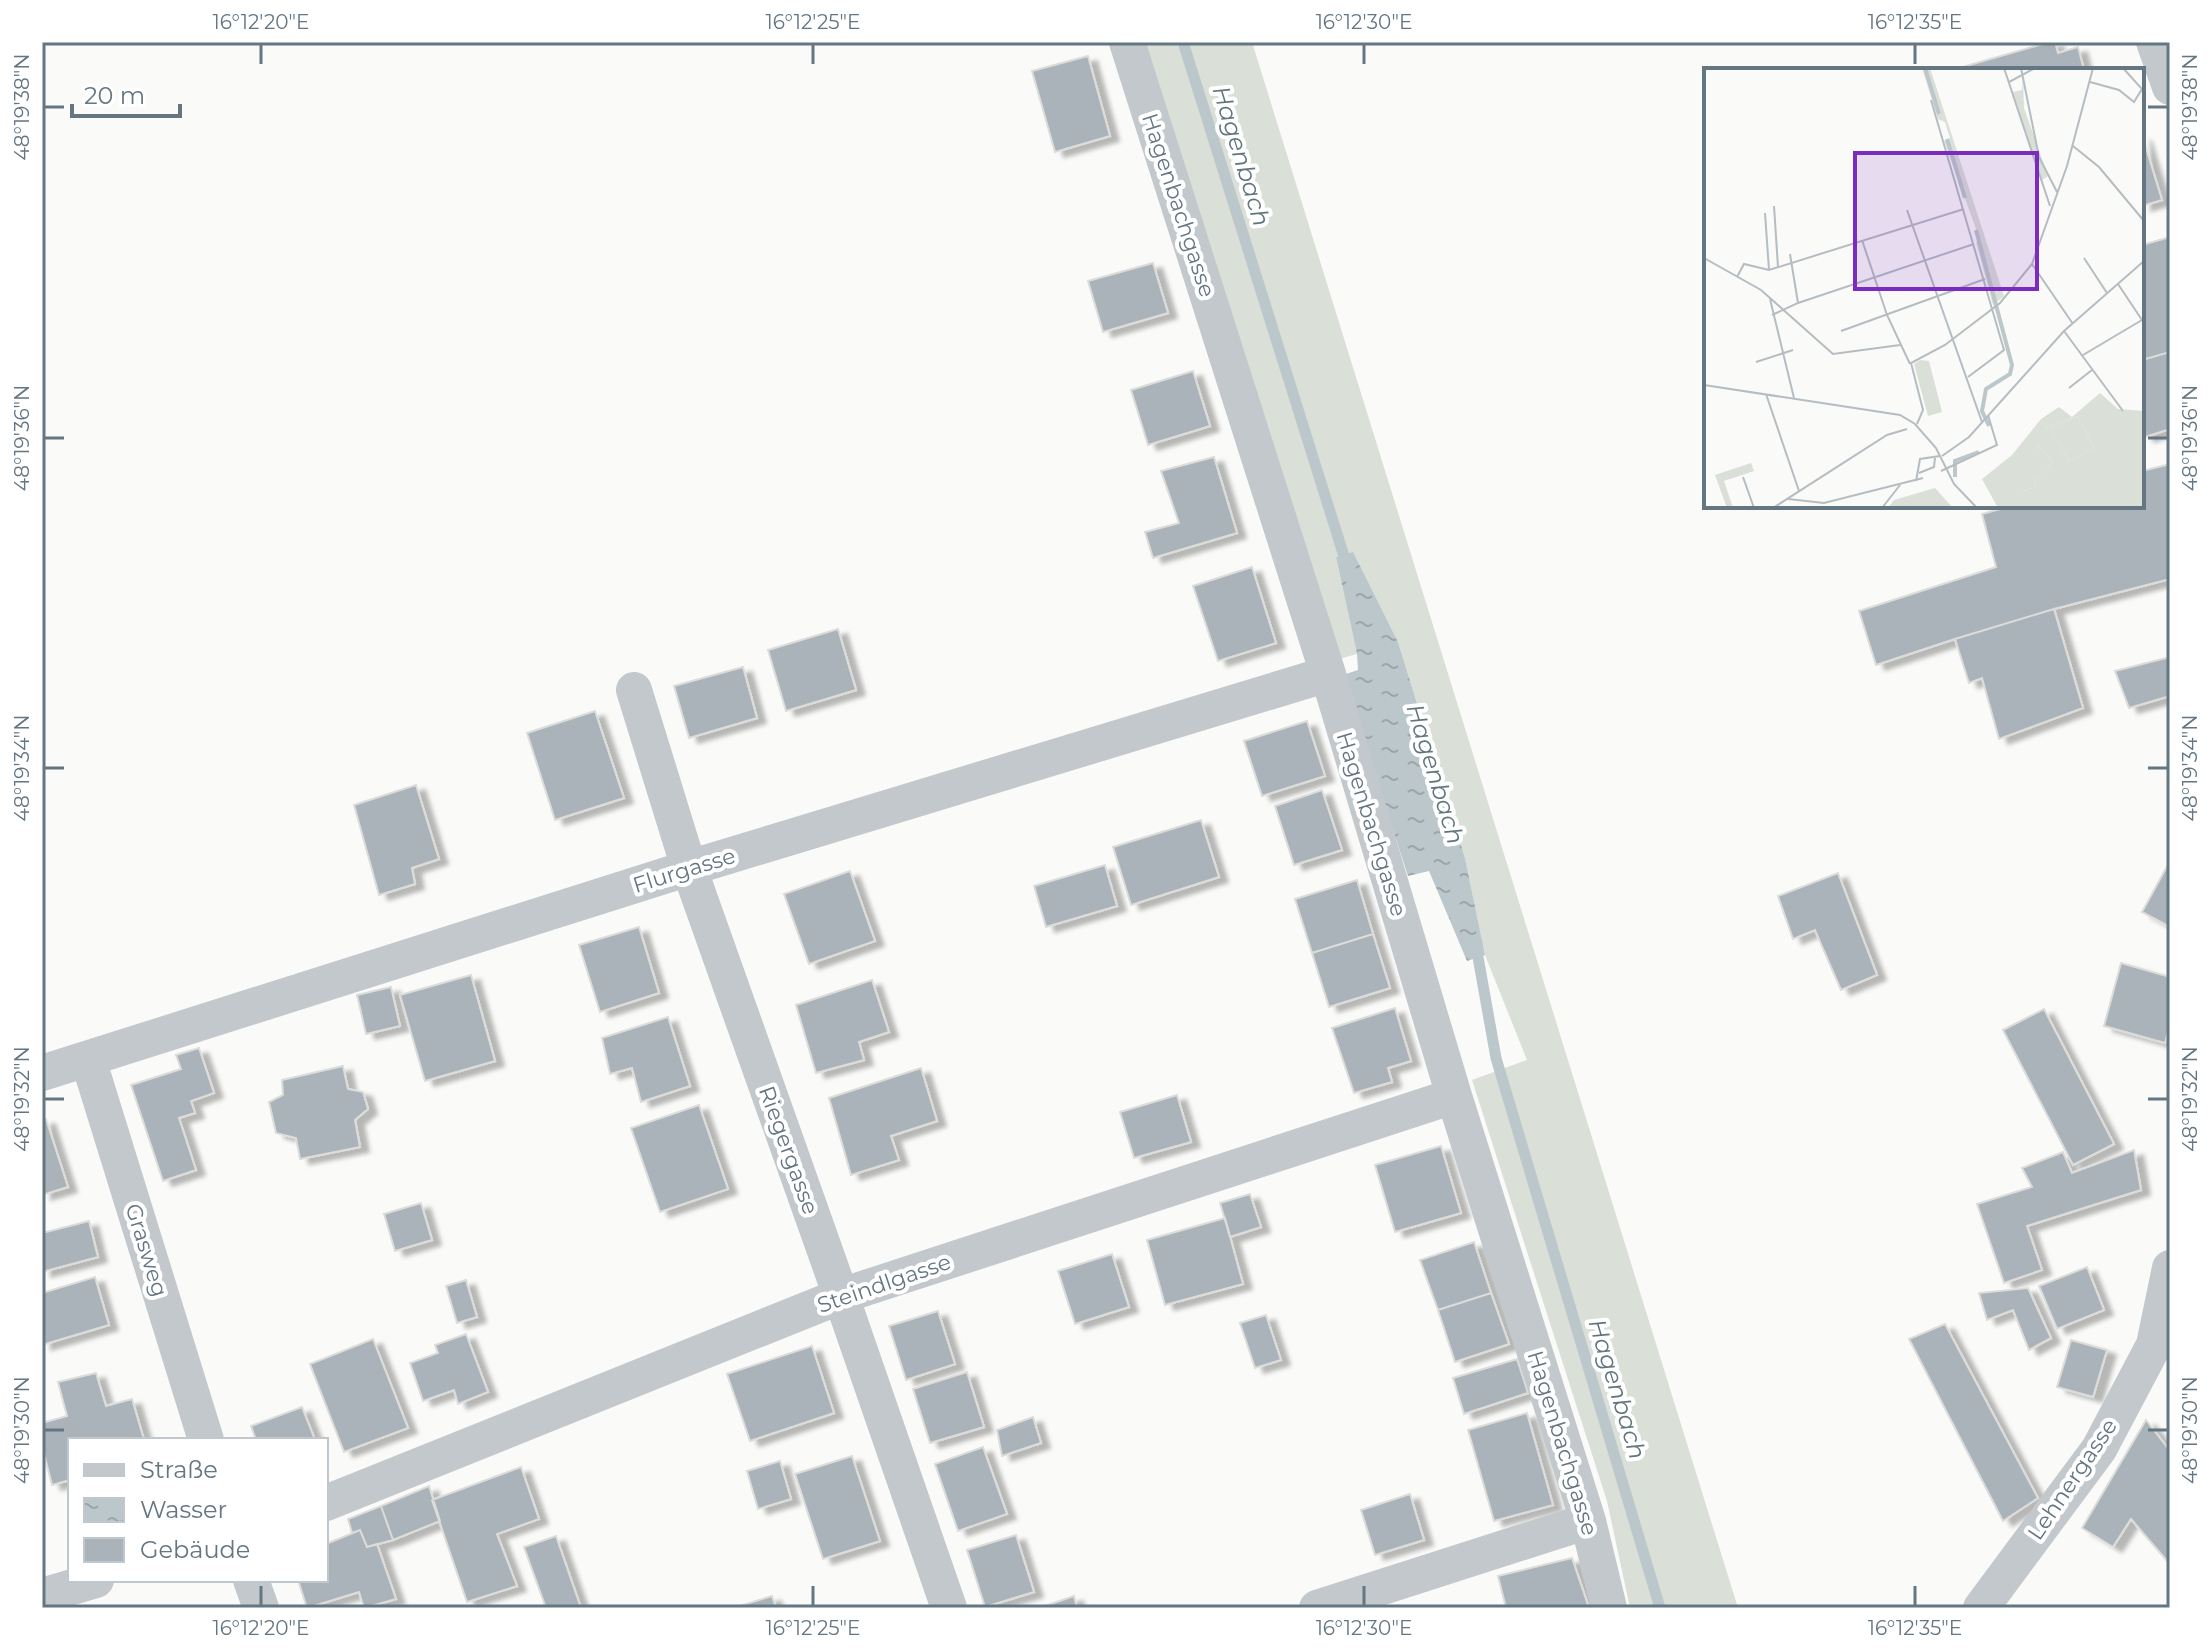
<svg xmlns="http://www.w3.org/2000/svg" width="2212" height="1650" viewBox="0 0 2212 1650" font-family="Montserrat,sans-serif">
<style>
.grass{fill:#dadfd7}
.water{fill:url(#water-ripples)}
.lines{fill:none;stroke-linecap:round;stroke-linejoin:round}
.stream{stroke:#bbc7cb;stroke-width:11}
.building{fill:#aab3b9;stroke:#dcdcda;stroke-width:2;filter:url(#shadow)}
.minor{stroke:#c3c8cc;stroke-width:36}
.ticks{fill:none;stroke:#657683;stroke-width:3}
.labels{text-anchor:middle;stroke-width:8;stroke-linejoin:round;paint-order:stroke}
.street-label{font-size:22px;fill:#657683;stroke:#fff}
.water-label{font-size:24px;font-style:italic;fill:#60757c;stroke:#fff}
.inset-river{fill:none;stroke:#bbc7cb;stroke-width:4}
.inset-road{fill:none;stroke:#b5bdc2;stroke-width:2}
.view{fill:#7b2cbf;fill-opacity:0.15;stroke:#7b2cbf;stroke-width:4}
.inset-edge{fill:none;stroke:#657683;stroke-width:4}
.neatline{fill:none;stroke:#657683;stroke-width:3}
.ticks-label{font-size:20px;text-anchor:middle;fill:#657683}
</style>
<defs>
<pattern id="water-ripples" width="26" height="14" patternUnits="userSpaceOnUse" patternTransform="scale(2)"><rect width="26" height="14" fill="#bbc7cb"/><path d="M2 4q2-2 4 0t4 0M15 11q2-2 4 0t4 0" fill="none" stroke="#9ca6aa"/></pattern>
<filter id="shadow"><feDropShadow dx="9" dy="5" stdDeviation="2" flood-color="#0004"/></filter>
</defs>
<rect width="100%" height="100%" fill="#fafaf8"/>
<path class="grass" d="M 1143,42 L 1252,42 L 1738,1608 L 1630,1608 L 1607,1501 L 1472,1080 L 1527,1060 L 1485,955 L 1465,858 L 1398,642 L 1353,553 L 1336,557 L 1357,654 L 1339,659 Z"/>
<path class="water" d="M 1353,552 L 1398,642 L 1465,858 L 1485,955 L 1467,961 L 1429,871 L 1408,876 L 1343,675 L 1358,670 L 1357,654 L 1336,557 Z"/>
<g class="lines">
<path class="stream" d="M 1183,42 L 1348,569
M 1477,942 L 1478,957 L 1496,1058 L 1660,1608"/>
</g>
<path class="building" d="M 2050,42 L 2055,42 L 2058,53 L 2078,47 L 2084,70 L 1952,70 Z
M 1088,56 L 1110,136 L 1055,152 L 1032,71 Z
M 2142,135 L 2162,200 L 2142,206 Z
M 2170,237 L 2170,352 L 2142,360 L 2142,245 Z
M 1153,263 L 1168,313 L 1103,332 L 1088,281 Z
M 2170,352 L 2170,429 L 2145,437 L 2142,426 L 2142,360 Z
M 1193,371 L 1210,426 L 1148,445 L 1131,390 Z
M 1214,457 L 1237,533 L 1153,558 L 1145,532 L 1179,523 L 1161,471 Z
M 2170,464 L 2170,579 L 2054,609 L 1955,639 L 1876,665 L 1859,611 L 1996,567 L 1982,514 L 2011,506 L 2142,506 L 2142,471 Z
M 1252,567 L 1276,643 L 1218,661 L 1193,586 Z
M 2054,609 L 2083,708 L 1999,739 L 1982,678 L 1969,683 L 1955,639 Z
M 838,629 L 856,690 L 786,711 L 768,650 Z
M 2170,657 L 2170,696 L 2129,708 L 2115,671 Z
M 743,667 L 757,718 L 689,738 L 674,686 Z
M 595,711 L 624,798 L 555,820 L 527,733 Z
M 1307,721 L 1325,776 L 1262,796 L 1244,741 Z
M 416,785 L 439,859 L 412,868 L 415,884 L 379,895 L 354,805 Z
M 1322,790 L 1342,850 L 1294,865 L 1275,806 Z
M 1201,820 L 1219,877 L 1131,905 L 1113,847 Z
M 2170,861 L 2170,927 L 2142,912 Z
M 1105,865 L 1117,906 L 1046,927 L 1034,886 Z
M 850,871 L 875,941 L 809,964 L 784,894 Z
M 1838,873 L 1877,975 L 1841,990 L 1815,930 L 1793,939 L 1778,896 Z
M 1357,880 L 1373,934 L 1312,953 L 1295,899 Z
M 639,927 L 659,993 L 600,1012 L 579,945 Z
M 1373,934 L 1390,988 L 1329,1007 L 1312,953 Z
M 2121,963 L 2170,977 L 2170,1024 L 2165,1043 L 2104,1026 Z
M 471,975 L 495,1061 L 425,1081 L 400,995 Z
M 872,980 L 889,1032 L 859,1042 L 864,1060 L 816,1073 L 796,1005 Z
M 391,987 L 400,1026 L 366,1034 L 357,995 Z
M 1395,1008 L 1411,1061 L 1388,1068 L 1392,1082 L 1354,1093 L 1332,1028 Z
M 2044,1009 L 2114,1144 L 2073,1165 L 2003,1030 Z
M 668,1017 L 690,1086 L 641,1102 L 632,1068 L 610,1074 L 602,1038 Z
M 199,1048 L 214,1093 L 191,1101 L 195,1113 L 179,1118 L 196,1170 L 163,1181 L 131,1085 L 181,1069 L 176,1055 Z
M 343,1066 L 348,1089 L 363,1092 L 368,1109 L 355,1120 L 360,1147 L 300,1159 L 296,1138 L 276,1133 L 269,1102 L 283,1095 L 282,1080 Z
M 921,1068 L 937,1121 L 891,1136 L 899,1160 L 851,1175 L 829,1098 Z
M 1177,1095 L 1191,1142 L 1134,1158 L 1120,1112 Z
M 699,1105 L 728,1189 L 660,1212 L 631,1128 Z
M 46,1119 L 68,1187 L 42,1195 L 42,1120 Z
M 1441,1146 L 1461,1213 L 1395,1232 L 1375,1165 Z
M 2134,1150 L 2141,1190 L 2027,1226 L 2042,1270 L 2004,1283 L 1977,1204 L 2032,1187 L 2022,1168 L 2063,1152 L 2072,1173 Z
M 1250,1194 L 1261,1227 L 1230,1237 L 1220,1203 Z
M 421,1203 L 432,1240 L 395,1251 L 384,1214 Z
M 1225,1218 L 1243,1284 L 1165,1305 L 1147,1240 Z
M 89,1221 L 98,1257 L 42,1272 L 42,1233 Z
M 1474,1242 L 1491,1293 L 1438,1310 L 1420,1260 Z
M 1112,1254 L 1129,1307 L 1075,1324 L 1058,1271 Z
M 2087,1267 L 2104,1310 L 2057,1329 L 2039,1286 Z
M 95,1277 L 109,1325 L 42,1345 L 42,1293 Z
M 466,1280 L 477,1317 L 457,1323 L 446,1286 Z
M 2028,1288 L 2051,1338 L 2029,1350 L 2013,1310 L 1987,1320 L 1979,1293 Z
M 1491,1293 L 1509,1344 L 1455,1362 L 1438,1310 Z
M 938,1311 L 955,1364 L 906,1380 L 889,1326 Z
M 1266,1315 L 1281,1360 L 1255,1368 L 1240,1323 Z
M 1945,1324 L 2038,1498 L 2003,1521 L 1909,1339 Z
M 466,1334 L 488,1392 L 458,1404 L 454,1390 L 423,1401 L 410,1363 L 438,1353 L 435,1345 Z
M 373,1339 L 408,1428 L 344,1452 L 310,1364 Z
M 2071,1340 L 2107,1350 L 2093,1397 L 2057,1387 Z
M 812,1346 L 834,1413 L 750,1441 L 727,1374 Z
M 1517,1359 L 1528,1393 L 1464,1414 L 1453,1378 Z
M 967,1372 L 984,1427 L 930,1443 L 913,1389 Z
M 96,1373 L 106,1406 L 132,1399 L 144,1440 L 70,1440 L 70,1480 L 52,1485 L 42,1445 L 42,1423 L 67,1416 L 58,1382 Z
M 302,1407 L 315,1440 L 256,1440 L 251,1426 Z
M 1527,1413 L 1553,1505 L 1494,1521 L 1468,1430 Z
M 1033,1417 L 1041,1443 L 1002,1456 L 997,1430 Z
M 2146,1420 L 2170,1451 L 2170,1560 L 2168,1562 L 2131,1519 L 2113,1547 L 2082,1528 Z
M 983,1447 L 1007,1514 L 958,1531 L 935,1464 Z
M 852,1456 L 880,1541 L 823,1559 L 795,1474 Z
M 780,1461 L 791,1499 L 758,1509 L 747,1471 Z
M 521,1467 L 539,1519 L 497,1534 L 517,1586 L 467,1602 L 432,1500 Z
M 429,1486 L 440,1521 L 393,1540 L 381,1506 Z
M 1410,1494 L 1424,1540 L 1375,1555 L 1361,1510 Z
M 381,1506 L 393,1540 L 367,1547 L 360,1530 L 352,1533 L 348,1519 Z
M 360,1530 L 367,1547 L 377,1544 L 396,1599 L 364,1608 L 359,1592 L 307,1608 L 298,1580 L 326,1580 L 326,1544 Z
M 1016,1535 L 1034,1592 L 985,1607 L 967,1550 Z
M 556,1536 L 581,1608 L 546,1608 L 524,1547 Z
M 1572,1558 L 1589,1608 L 1506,1608 L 1498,1576 Z
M 772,1596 L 776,1608 L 733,1608 Z
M 1074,1596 L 1077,1608 L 1039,1608 Z"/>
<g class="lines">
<path class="minor" d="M 1127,42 L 1328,674 L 1454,1096 L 1588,1521 L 1609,1608
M 2154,42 L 2170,87
M 634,690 L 689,868 L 841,1296 L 949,1608
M 88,1059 L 206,1440
M 42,1073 L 689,868 L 1328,674
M 326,1503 L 841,1296 L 1454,1096
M 251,1580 L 261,1608
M 42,1596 L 96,1580
M 1317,1608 L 1588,1521
M 1981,1608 L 2099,1449 L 2154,1345 L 2170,1268"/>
</g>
<path class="ticks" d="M 261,44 L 261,64M 813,44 L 813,64M 1364,44 L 1364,64M 1915,44 L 1915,64M 44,107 L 64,107M 2148,107 L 2168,107M 44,438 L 64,438M 2148,438 L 2168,438M 44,768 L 64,768M 2148,768 L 2168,768M 44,1099 L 64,1099M 2148,1099 L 2168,1099M 44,1430 L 64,1430M 2148,1430 L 2168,1430M 261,1586 L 261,1606M 813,1586 L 813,1606M 1364,1586 L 1364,1606M 1915,1586 L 1915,1606"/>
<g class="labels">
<g class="street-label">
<text transform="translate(1179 205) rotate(72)" y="8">Hagenbachgasse</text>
<text transform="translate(1372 824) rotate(73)" y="8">Hagenbachgasse</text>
<text transform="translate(684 870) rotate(-17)" y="8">Flurgasse</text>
<text transform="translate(789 1150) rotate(70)" y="8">Riegergasse</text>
<text transform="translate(147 1250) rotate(73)" y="8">Grasweg</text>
<text transform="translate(884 1283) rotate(-19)" y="8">Steindlgasse</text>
<text transform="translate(1563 1443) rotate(73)" y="8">Hagenbachgasse</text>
<text transform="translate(2072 1479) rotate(-56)" y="8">Lehnergasse</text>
</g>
<g class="water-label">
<text transform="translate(1241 156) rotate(73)" y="8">Hagenbach</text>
<text transform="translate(1435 774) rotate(73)" y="8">Hagenbach</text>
<text transform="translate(1617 1389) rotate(73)" y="8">Hagenbach</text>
</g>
</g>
<g transform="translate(1704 68)">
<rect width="440" height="440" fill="#fafaf8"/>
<path d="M 218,0 L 226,0 L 300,228 L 289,237 L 272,174 L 276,172 L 240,73 L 246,70 L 241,54 L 234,51 ZM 319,10 L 320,40 L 344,108 L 338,112 L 309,24 L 318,22 ZM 216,292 L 225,293 L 238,344 L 224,348 L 210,296 ZM 355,339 L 368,349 L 342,360 L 337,351 ZM 373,348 L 390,379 L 365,394 L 347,361 ZM 335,378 L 349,394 L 330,414 L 333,419 L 318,423 L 301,414 ZM 47,395 L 50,403 L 20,413 L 29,440 L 23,440 L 11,407 Z" fill="#dadfd7"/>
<path d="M 396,325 L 414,341 L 440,343 L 440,439 L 294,440 L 278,411 L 308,387 L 337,351 L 342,360 L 368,349 ZM 373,348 L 390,379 L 365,394 L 347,361 ZM 335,378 L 349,394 L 330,414 L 332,419 L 319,423 L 302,414 ZM 231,420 L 249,440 L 184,440 L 190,432 Z" fill="#dadfd7" fill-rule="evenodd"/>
<path class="inset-river" d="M 221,0 L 235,46M 243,71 L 261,130M 272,162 L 308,297 L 306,306 L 282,321 L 278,343 L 285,358M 251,409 L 251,393 L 275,384"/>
<path class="inset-road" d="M 300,0 L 346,138M 317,0 L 335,89 L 353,124M 305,14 L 331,0M 386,14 L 415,22 L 430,34 L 438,21 L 419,0M 227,32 L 300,282 L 264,309M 369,78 L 395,99 L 440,153M 70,138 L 74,199M 203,142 L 278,354M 61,145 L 65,202M 158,172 L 183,247 L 206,296M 0,190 L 57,222 L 129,286 L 196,277M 380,190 L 403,225M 328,196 L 369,256M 33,209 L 40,196 L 65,202 L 260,141M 414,216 L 440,255M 66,231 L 90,330M 94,235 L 270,176M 68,247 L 94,235 L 86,186M 137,263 L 281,211M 360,263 L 419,343M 379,287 L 438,252M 52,294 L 89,282M 0,317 L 196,347 L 211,356 L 232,380 L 250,416 L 273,440M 365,320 L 388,302M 62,326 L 95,423M 213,356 L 219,342 L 207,295 L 241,277 L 296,235 L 328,196 L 363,98 L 389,0M 238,388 L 265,369 L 360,263 L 440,193M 237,403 L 293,377 L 284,347M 215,405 L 230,399 L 231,390M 39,409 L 50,440M 212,413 L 216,391 L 236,388M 84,431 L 120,435 L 219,410M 69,440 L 183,367 L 203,361M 178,440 L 196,417"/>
<path class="view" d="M 151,85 L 333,85 L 333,221 L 151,221 Z"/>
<rect width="440" height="440" class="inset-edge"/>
</g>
<rect width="2212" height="1650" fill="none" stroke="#ffffff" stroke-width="88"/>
<rect x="68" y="1438" width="260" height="144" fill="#ffffff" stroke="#c1c8cd" stroke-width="2"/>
<rect x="84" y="1464" width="40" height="12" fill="#c3c8cc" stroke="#c1c8cd" stroke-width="2"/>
<text x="140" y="1478" font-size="24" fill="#657683">Straße</text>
<rect x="84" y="1498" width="40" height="24" fill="url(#water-ripples)" stroke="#c1c8cd" stroke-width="2"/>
<text x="140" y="1518" font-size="24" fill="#657683">Wasser</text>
<rect x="84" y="1538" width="40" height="24" fill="#aab3b9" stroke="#c1c8cd" stroke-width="2"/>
<text x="140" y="1558" font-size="24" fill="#657683">Gebäude</text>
<path d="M72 104v12h108v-12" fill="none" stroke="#657683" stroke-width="4"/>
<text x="84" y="104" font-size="24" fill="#657683" stroke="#ffffff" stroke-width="6" paint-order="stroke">20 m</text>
<rect x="44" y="44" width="2124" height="1562" class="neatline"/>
<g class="ticks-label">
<text x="261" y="29">16°12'20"E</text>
<text x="813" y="29">16°12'25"E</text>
<text x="1364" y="29">16°12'30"E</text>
<text x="1915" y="29">16°12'35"E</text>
<text transform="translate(22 107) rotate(-90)" y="7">48°19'38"N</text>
<text transform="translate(2190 107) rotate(-90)" y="7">48°19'38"N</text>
<text transform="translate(22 438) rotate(-90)" y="7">48°19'36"N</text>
<text transform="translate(2190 438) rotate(-90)" y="7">48°19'36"N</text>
<text transform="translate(22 768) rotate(-90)" y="7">48°19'34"N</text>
<text transform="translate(2190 768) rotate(-90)" y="7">48°19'34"N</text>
<text transform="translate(22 1099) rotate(-90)" y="7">48°19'32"N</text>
<text transform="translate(2190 1099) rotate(-90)" y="7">48°19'32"N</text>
<text transform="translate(22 1430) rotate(-90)" y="7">48°19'30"N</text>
<text transform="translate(2190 1430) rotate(-90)" y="7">48°19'30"N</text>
<text x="261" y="1635">16°12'20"E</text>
<text x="813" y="1635">16°12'25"E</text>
<text x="1364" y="1635">16°12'30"E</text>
<text x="1915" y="1635">16°12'35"E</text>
</g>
</svg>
